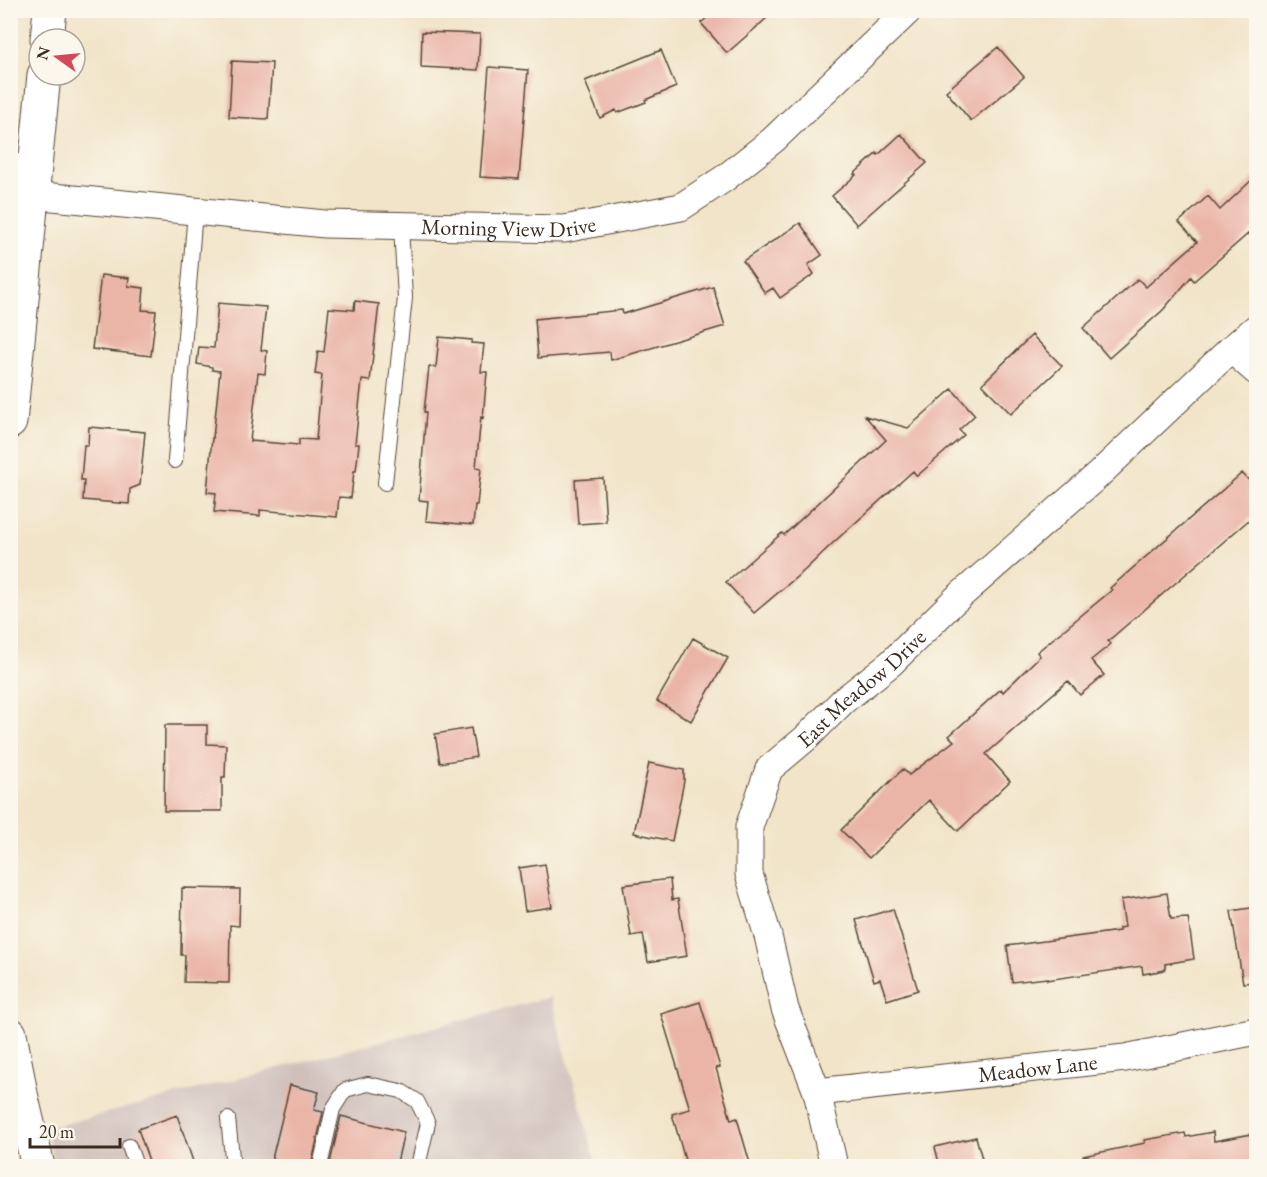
<svg xmlns="http://www.w3.org/2000/svg" width="1267" height="1177" viewBox="0 0 1267 1177" font-family="'EB Garamond',serif">
<style>
.industrial{fill:#cfc0bb}
.building{fill:#eab5a7}
.lines{fill:none;stroke-linecap:round;stroke-linejoin:round}
.service-casing{stroke:#564638;stroke-width:16}
.minor-casing{stroke:#564638;stroke-width:29}
.secondary-casing{stroke:#564638;stroke-width:35}
.service{stroke:#fff;stroke-width:14}
.minor{stroke:#fff;stroke-width:27}
.secondary{stroke:#fff;stroke-width:33}
.labels{text-anchor:middle;stroke-width:4.5;stroke-linejoin:round;paint-order:stroke}
.street-label{font-size:22px;fill:#3b2a1e;stroke:#fbf7ec}
</style>
<rect width="100%" height="100%" fill="#fbf7ec"/>
<filter id="ink" filterUnits="userSpaceOnUse"><feTurbulence type="fractalNoise" baseFrequency=".0167" numOctaves="2"/><feDisplacementMap in="SourceGraphic" scale="12" xChannelSelector="R" yChannelSelector="G"/><feConvolveMatrix kernelMatrix="1 2 1 2 8 2 1 2 1" color-interpolation-filters="sRGB"/></filter>
<filter id="wash" filterUnits="userSpaceOnUse"><feTurbulence type="fractalNoise" baseFrequency=".008" numOctaves="4" result="noise"/><feDisplacementMap in="SourceGraphic" scale="24" xChannelSelector="R" yChannelSelector="G"/><feGaussianBlur stdDeviation="1.35" result="paint"/><feColorMatrix in="noise" values="0 0 0 0 0 0 0 0 0 0 0 0 0 0 0 0 0 1.4 0 .05"/><feComposite in="paint" operator="in"/></filter>
<g filter="url(#wash)">
<rect width="100%" height="100%" fill="#f1e4c8"/>
<path class="industrial" d="M 550,997 L 597,1166 L 56,1166 L 45,1129 Z"/>
<g id="blocks">
<path class="building" d="M 716,10 L 776,10 L 727,53 L 701,23 Z
M 422,32 L 480,34 L 478,70 L 421,67 Z
M 998,47 L 1024,77 L 971,121 L 946,91 Z
M 661,50 L 676,87 L 645,100 L 646,102 L 617,113 L 616,110 L 600,118 L 585,81 Z
M 232,61 L 272,63 L 268,119 L 229,117 Z
M 489,67 L 528,70 L 519,179 L 480,177 Z
M 901,134 L 927,163 L 857,225 L 832,196 L 856,175 L 854,174 L 877,153 L 878,155 Z
M 1257,175 L 1257,226 L 1194,281 L 1191,277 L 1163,310 L 1109,358 L 1083,328 L 1138,279 L 1146,287 L 1197,242 L 1179,222 L 1208,196 L 1220,210 Z
M 800,223 L 822,255 L 808,265 L 814,274 L 780,298 L 773,288 L 765,293 L 743,261 Z
M 101,275 L 129,278 L 128,286 L 144,288 L 142,310 L 156,311 L 151,356 L 92,349 Z
M 713,287 L 725,326 L 611,360 L 610,352 L 538,358 L 535,319 L 622,310 L 623,314 Z
M 355,301 L 379,304 L 370,381 L 362,380 L 355,444 L 359,444 L 356,471 L 354,471 L 351,498 L 339,497 L 337,517 L 260,510 L 260,516 L 214,512 L 216,493 L 207,492 L 212,438 L 213,438 L 220,371 L 212,370 L 212,367 L 197,364 L 199,347 L 214,348 L 218,303 L 266,307 L 261,350 L 267,351 L 265,374 L 258,373 L 250,441 L 299,445 L 299,439 L 316,440 L 322,375 L 315,374 L 318,351 L 324,352 L 329,308 L 354,310 Z
M 1032,335 L 1062,366 L 1011,414 L 982,384 Z
M 439,337 L 472,340 L 471,343 L 484,344 L 481,372 L 487,372 L 483,418 L 481,417 L 476,467 L 481,468 L 477,505 L 475,505 L 473,525 L 426,521 L 428,501 L 419,500 L 426,412 L 424,412 L 429,367 L 436,367 Z
M 952,389 L 975,415 L 959,430 L 964,435 L 917,476 L 913,471 L 834,542 L 806,569 L 754,613 L 726,582 L 782,533 L 784,535 L 886,440 L 865,416 L 908,428 Z
M 89,427 L 145,432 L 140,485 L 130,489 L 129,504 L 83,500 L 84,480 L 81,480 L 84,445 L 88,445 Z
M 1242,473 L 1257,489 L 1257,513 L 1108,641 L 1111,644 L 1091,660 L 1104,675 L 1080,695 L 1068,681 L 1026,717 L 1027,718 L 986,754 L 1010,781 L 958,831 L 929,800 L 869,858 L 841,830 L 903,769 L 909,775 L 954,741 L 949,736 L 1001,689 L 1003,692 L 1040,656 L 1037,652 L 1112,590 L 1110,588 Z
M 603,478 L 606,522 L 578,524 L 575,480 Z
M 693,638 L 728,658 L 691,721 L 657,701 Z
M 165,725 L 207,725 L 207,744 L 226,745 L 225,777 L 222,777 L 222,811 L 164,811 Z
M 471,728 L 476,757 L 440,763 L 435,734 Z
M 649,763 L 684,770 L 684,781 L 672,841 L 634,833 Z
M 545,864 L 552,907 L 525,911 L 519,868 Z
M 670,879 L 672,900 L 678,899 L 687,956 L 648,962 L 643,934 L 631,936 L 623,885 Z
M 182,888 L 240,889 L 239,926 L 230,925 L 229,983 L 184,982 L 185,955 L 181,955 Z
M 1167,893 L 1171,919 L 1188,918 L 1194,959 L 1165,964 L 1165,970 L 1143,974 L 1142,966 L 1047,980 L 1047,978 L 1012,982 L 1007,946 L 1119,931 L 1119,928 L 1125,927 L 1121,900 Z
M 1257,907 L 1257,982 L 1243,983 L 1231,911 Z
M 893,909 L 918,990 L 887,1000 L 880,979 L 874,981 L 856,920 Z
M 700,1002 L 720,1067 L 716,1068 L 731,1120 L 737,1118 L 751,1167 L 687,1167 L 672,1114 L 690,1109 L 661,1014 Z
M 290,1085 L 319,1092 L 314,1110 L 323,1112 L 311,1167 L 270,1167 Z
M 177,1115 L 195,1167 L 151,1167 L 138,1129 Z
M 341,1116 L 404,1132 L 396,1167 L 329,1167 Z
M 1213,1132 L 1214,1141 L 1257,1133 L 1257,1167 L 1084,1167 L 1083,1156 L 1145,1143 L 1144,1140 L 1185,1133 L 1186,1137 Z
M 976,1137 L 983,1162 L 970,1167 L 940,1167 L 935,1147 Z"/>
</g>
</g>
<g filter="url(#ink)">
<use href="#blocks" fill-opacity="0" stroke="#564638" stroke-width="1.5"/>
<g class="lines">
<defs>
<path id="service" d="M 175,461 L 195,211
M 385,483 L 405,298 L 401,226
M 228,1119 L 233,1166
M 129,1146 L 136,1166
M 320,1166 L 333,1109 L 345,1090 L 368,1084 L 401,1091 L 417,1101 L 428,1123 L 418,1166"/>
<g id="minor">
<path d="M 10,166 L 35,171"/>
<path id="s1" d="M 33,195 L 325,224 L 564,229 L 681,207 L 725,178 L 773,140 L 909,10"/>
<path d="M 1231,349 L 1256,371"/>
<path id="s2" d="M 817,1092 L 1125,1058 L 1256,1031"/>
<path id="s3" d="M 834,1166 L 817,1092 L 785,1009 L 768,936 L 749,874 L 749,827 L 769,769 L 806,738 L 843,701 L 891,663 L 954,601 L 1097,476 L 1231,349 L 1256,328"/>
</g>
<path id="secondary" d="M 47,39 L 50,10
M 10,422 L 44,75
M 10,1034 L 21,1094 L 38,1166"/>
</defs>
<use href="#service" class="service-casing"/>
<use href="#minor" class="minor-casing"/>
<use href="#secondary" class="secondary-casing"/>
<use href="#service" class="service"/>
<use href="#minor" class="minor"/>
<use href="#secondary" class="secondary"/>
</g>
</g>
<g class="labels">
<g class="street-label">
<text dy="8" stroke="none"><textPath href="#s1" startOffset="477">Morning View Drive</textPath></text>
<text dy="8" stroke="none"><textPath href="#s3" startOffset="536">East Meadow Drive</textPath></text>
<text dy="8" stroke="none"><textPath href="#s2" startOffset="222">Meadow Lane</textPath></text>
</g>
</g>
<rect width="1267" height="1177" fill="none" stroke="#fbf7ec" stroke-width="36"/>
<g transform="translate(57 57) rotate(285)"><circle r="28" fill="#fbf7ec" stroke="#aea59a" stroke-width="1.5"/>
<path d="M0-4.5L10 22L0 15L-10 22Z" fill="#d1495b"/>
<text y="-9" font-size="16" font-weight="bold" text-anchor="middle" fill="#3b2a1e">N</text>
</g>
<path d="M30 1138v9h90v-9" fill="none" stroke="#3b2a1e" stroke-width="3"/>
<text x="39" y="1138" font-size="18" fill="#3b2a1e" stroke="#fbf7ec" stroke-width="4.5" paint-order="stroke">20 m</text>
</svg>
